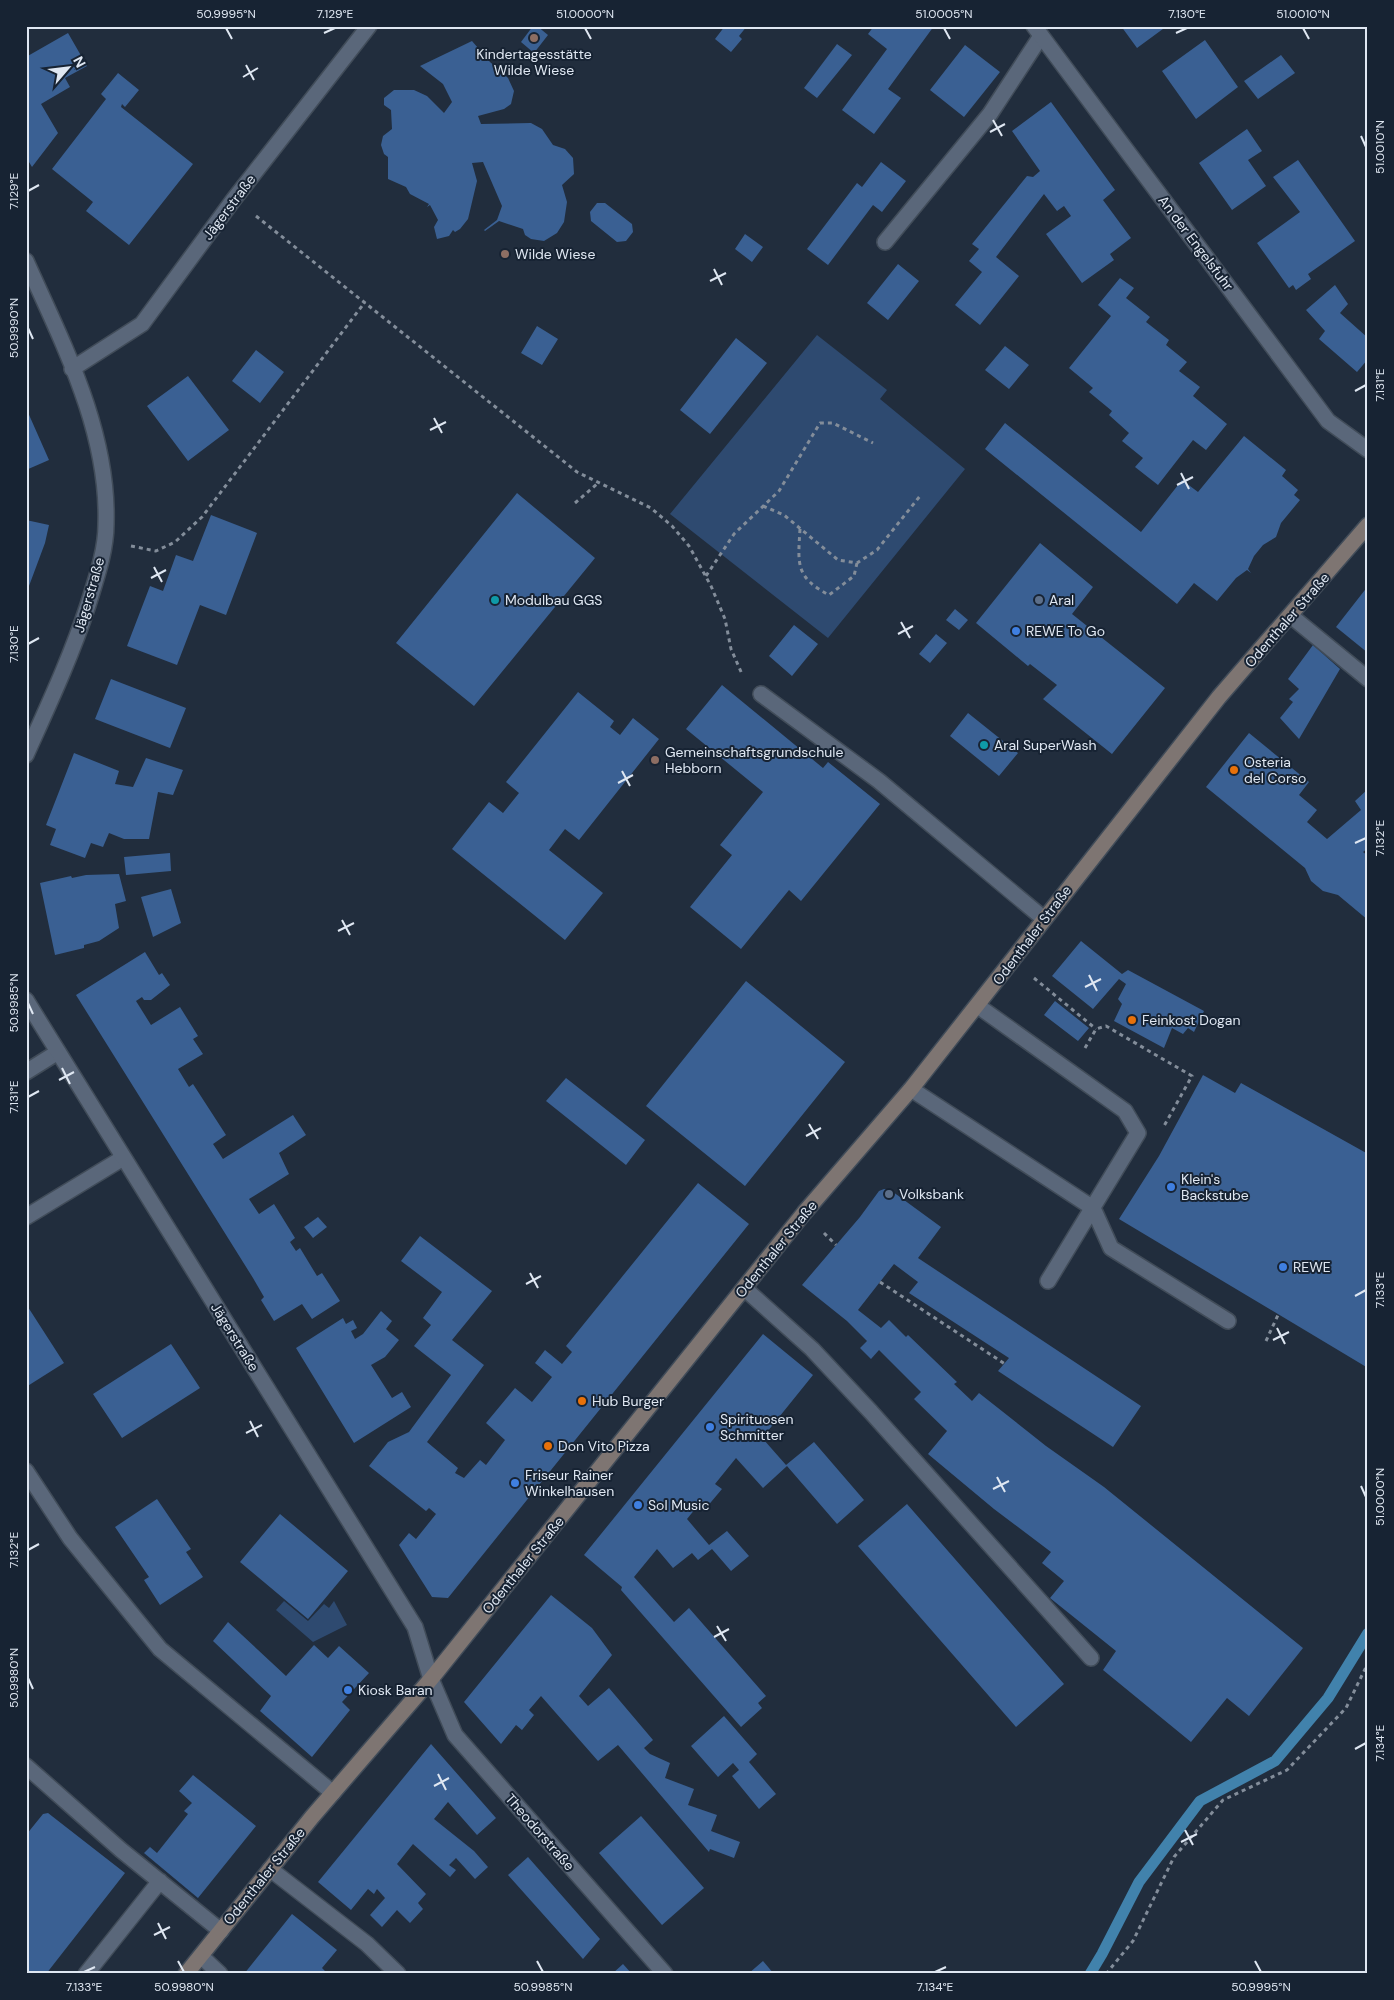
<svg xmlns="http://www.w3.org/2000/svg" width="1394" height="2000" viewBox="0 0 1394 2000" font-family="'DM Sans',sans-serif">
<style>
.green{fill:#2e4a70}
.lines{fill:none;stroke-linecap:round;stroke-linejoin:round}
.stream{stroke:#4182ac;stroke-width:11}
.building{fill:#3a6093}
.lane-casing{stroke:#414c59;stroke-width:18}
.street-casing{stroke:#414c59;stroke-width:18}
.secondary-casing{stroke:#414c59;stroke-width:18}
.path{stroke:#838d9a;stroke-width:3;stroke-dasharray:4 4;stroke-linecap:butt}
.lane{stroke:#5a677a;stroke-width:15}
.street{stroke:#5a677a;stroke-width:15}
.secondary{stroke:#7e7572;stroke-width:15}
.ticks{fill:none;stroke:#dfe7f2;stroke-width:2}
.education-dot{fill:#8d6e63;stroke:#172333;stroke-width:2}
.culture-dot{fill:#0f9aa8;stroke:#172333;stroke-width:2}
.service-dot{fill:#5c6f8a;stroke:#172333;stroke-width:2}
.shop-dot{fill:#3f7fe0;stroke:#172333;stroke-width:2}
.food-dot{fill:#e8710a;stroke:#172333;stroke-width:2}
.labels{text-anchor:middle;stroke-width:4;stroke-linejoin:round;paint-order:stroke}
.poi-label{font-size:14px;fill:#dfe7f2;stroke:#172333;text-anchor:start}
.street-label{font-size:14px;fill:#dfe7f2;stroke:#172333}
.neatline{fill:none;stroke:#dfe7f2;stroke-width:2}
.ticks-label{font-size:12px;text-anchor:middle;fill:#dfe7f2}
</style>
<rect width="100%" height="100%" fill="#212d3d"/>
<path class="green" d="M 817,335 L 887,390 L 880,399 L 965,469 L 828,638 L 670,514 Z
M 284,1601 L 308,1621 L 324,1604 L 329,1608 L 334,1601 L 347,1625 L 313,1642 L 276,1610 Z"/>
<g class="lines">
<path class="stream" d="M 1090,1974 L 1102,1954 L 1139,1882 L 1200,1801 L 1275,1761 L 1328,1698 L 1368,1633"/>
</g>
<path class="building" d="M 533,26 L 537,26 L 548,35 L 534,53 L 521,42 Z
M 725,26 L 747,26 L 739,36 L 742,39 L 731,52 L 715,39 Z
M 874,26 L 934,26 L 888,89 L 901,98 L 874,134 L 842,110 L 887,49 L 868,34 Z
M 1121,26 L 1167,26 L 1137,48 Z
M 68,33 L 87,66 L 65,78 L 70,87 L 41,104 L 58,133 L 32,167 L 26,157 L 26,57 Z
M 1205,40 L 1238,87 L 1196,119 L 1162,71 Z
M 472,41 L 490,62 L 508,78 L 514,91 L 511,104 L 504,109 L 478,116 L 481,124 L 531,123 L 542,129 L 553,145 L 565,149 L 573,158 L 574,174 L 562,185 L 567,202 L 564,222 L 557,233 L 544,241 L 531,239 L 525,235 L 523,229 L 499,221 L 485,231 L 484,230 L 497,220 L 502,206 L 483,162 L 472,163 L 477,181 L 468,219 L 460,229 L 455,232 L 453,230 L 449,236 L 437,239 L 434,227 L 438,220 L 430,205 L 427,207 L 429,204 L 410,194 L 406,187 L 388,179 L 388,157 L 384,154 L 381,145 L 383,136 L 392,129 L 391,110 L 384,105 L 384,98 L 394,90 L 414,90 L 427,96 L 444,113 L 452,102 L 443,84 L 420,66 Z
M 837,44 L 852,55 L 817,98 L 804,88 Z
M 965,45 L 1000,72 L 964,117 L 930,90 Z
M 1281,55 L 1295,73 L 1258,99 L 1244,81 Z
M 118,73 L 139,90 L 125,107 L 122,104 L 121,107 L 193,164 L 129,245 L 86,211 L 93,202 L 52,169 L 106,99 L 101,94 Z
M 1051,102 L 1115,190 L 1103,200 L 1131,238 L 1110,254 L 1114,260 L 1082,283 L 1046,234 L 1071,216 L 1064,206 L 1057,211 L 1044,194 L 996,257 L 1019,276 L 980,325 L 955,305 L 982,272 L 969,261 L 979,249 L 972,244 L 1027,176 L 1033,177 L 1040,171 L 1012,131 Z
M 1247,129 L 1262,151 L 1248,160 L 1266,186 L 1232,210 L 1199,163 Z
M 1298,160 L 1355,241 L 1308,274 L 1311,279 L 1296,290 L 1293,285 L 1289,288 L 1257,243 L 1300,212 L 1273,177 Z
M 881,162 L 906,181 L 882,212 L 873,205 L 828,265 L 807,249 L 857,183 L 862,187 Z
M 597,203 L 605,203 L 632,224 L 633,232 L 626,241 L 617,242 L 591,221 L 590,212 Z
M 745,234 L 763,247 L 752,262 L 735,249 Z
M 898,264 L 919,281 L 888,320 L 867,303 Z
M 1120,278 L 1134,288 L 1126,298 L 1150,317 L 1146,322 L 1169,340 L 1166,345 L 1187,362 L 1179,371 L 1200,387 L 1193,396 L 1227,424 L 1206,450 L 1193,440 L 1158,485 L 1135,467 L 1143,458 L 1122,441 L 1129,433 L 1109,415 L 1112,411 L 1089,392 L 1093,388 L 1069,368 L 1111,316 L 1098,305 Z
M 1335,285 L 1348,304 L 1340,313 L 1368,338 L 1368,359 L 1357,372 L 1319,339 L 1325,331 L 1306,310 Z
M 537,326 L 558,339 L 542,365 L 521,353 Z
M 736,338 L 767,363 L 710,434 L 680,410 Z
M 1005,346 L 1029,365 L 1009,389 L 985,370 Z
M 256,350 L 284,372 L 260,403 L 232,381 Z
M 188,376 L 229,430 L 188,461 L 147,406 Z
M 26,408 L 49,460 L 26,470 Z
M 1005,423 L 1141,532 L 1182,480 L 1198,492 L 1244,436 L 1286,470 L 1282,476 L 1298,490 L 1294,495 L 1300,500 L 1281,523 L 1276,537 L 1263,545 L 1254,556 L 1248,569 L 1251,573 L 1247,570 L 1236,578 L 1217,601 L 1194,583 L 1177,604 L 985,449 Z
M 517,493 L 595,558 L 474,706 L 396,643 Z
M 211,515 L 257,533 L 226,615 L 200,605 L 177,665 L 127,646 L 150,586 L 163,591 L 176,555 L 193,561 Z
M 26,520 L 49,525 L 45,543 L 26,594 Z
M 1040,543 L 1093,587 L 1072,614 L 1165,688 L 1112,754 L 1043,699 L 1057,685 L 1030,664 L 1028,666 L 976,623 Z
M 1368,586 L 1368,653 L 1336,627 Z
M 955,609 L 968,620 L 959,630 L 946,620 Z
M 794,625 L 818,644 L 792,676 L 769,656 Z
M 936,634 L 947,643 L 930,663 L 919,654 Z
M 1313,645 L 1340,669 L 1299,739 L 1280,718 L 1293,702 L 1289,699 L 1299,689 L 1288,679 Z
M 111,679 L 186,708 L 170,748 L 95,719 Z
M 722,685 L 823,768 L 828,762 L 880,804 L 801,901 L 789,890 L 741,949 L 690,907 L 732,855 L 720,845 L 763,792 L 686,729 Z
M 578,692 L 614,721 L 610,727 L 620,735 L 633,718 L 659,739 L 579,840 L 565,829 L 549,850 L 603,893 L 565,940 L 452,849 L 489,802 L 503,813 L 519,793 L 506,782 Z
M 968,713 L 1018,753 L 999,776 L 950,736 Z
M 1249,733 L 1309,782 L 1299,795 L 1317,810 L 1307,822 L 1327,839 L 1361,810 L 1355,801 L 1368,789 L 1368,848 L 1363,852 L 1368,856 L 1368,920 L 1338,895 L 1323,891 L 1311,881 L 1305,868 L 1206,787 Z
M 74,753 L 119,771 L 115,784 L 133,787 L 146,758 L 183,770 L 173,795 L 158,792 L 149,839 L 124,839 L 109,833 L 103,847 L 91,843 L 85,858 L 50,845 L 56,829 L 46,825 Z
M 170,853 L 171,871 L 126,875 L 124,857 Z
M 119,874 L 126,901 L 115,904 L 119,928 L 99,941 L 84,945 L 84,948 L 55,955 L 40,883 L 71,876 L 72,878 L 86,875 Z
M 171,889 L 181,923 L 153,937 L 141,897 Z
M 1081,941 L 1122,974 L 1128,970 L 1204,1011 L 1194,1032 L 1188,1028 L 1183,1034 L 1172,1028 L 1164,1048 L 1114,1021 L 1122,1004 L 1118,999 L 1126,984 L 1119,979 L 1093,1009 L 1052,976 Z
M 145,952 L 159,975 L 162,973 L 170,985 L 151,1000 L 144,1000 L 142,997 L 136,1001 L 151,1025 L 180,1007 L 198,1036 L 193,1039 L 203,1054 L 178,1069 L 189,1087 L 193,1084 L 226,1135 L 213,1144 L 223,1159 L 293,1115 L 306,1135 L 279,1153 L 289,1174 L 249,1199 L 259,1214 L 274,1204 L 295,1238 L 290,1242 L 296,1251 L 300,1248 L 317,1276 L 322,1273 L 340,1301 L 312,1319 L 302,1304 L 274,1321 L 261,1300 L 264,1297 L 253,1278 L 76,995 Z
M 746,981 L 845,1062 L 745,1186 L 646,1106 Z
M 1055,1001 L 1089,1028 L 1078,1041 L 1044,1015 Z
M 1203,1075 L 1235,1093 L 1241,1083 L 1368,1154 L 1368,1368 L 1119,1219 L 1159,1156 Z
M 566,1078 L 645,1140 L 626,1165 L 546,1101 Z
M 698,1183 L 749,1224 L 448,1598 L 432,1597 L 399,1545 L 409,1533 L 416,1539 L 436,1514 L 429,1508 L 426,1511 L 369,1466 L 388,1442 L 409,1432 L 451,1375 L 414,1346 L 431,1325 L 423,1318 L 442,1292 L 401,1261 L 420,1236 L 492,1291 L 452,1340 L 484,1365 L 427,1442 L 458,1468 L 455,1473 L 464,1478 L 480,1460 L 486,1465 L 505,1440 L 486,1423 L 515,1388 L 532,1402 L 552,1377 L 535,1363 L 545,1350 L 562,1364 L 572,1352 L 566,1346 Z
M 884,1189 L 889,1189 L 941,1227 L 918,1258 L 1141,1406 L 1113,1447 L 998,1371 L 1009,1358 L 909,1293 L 918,1282 L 894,1264 L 858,1310 L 881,1328 L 889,1320 L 906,1337 L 908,1335 L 957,1382 L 954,1384 L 972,1401 L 979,1393 L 1046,1446 L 1104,1487 L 1303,1648 L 1249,1716 L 1227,1698 L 1191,1742 L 1103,1670 L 1116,1651 L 1050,1598 L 1064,1581 L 1042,1563 L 1051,1552 L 994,1509 L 928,1454 L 947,1431 L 914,1399 L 921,1392 L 879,1350 L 871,1359 L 860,1348 L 867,1341 L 847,1321 L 802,1285 L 860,1217 L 879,1191 Z
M 318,1217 L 327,1227 L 313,1238 L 304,1227 Z
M 26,1304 L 64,1363 L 26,1387 Z
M 381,1311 L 392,1321 L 386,1329 L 399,1340 L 385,1357 L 371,1365 L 392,1398 L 402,1392 L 411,1407 L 354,1443 L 296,1348 L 343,1318 L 346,1324 L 353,1320 L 357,1328 L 351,1331 L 355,1339 L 363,1334 Z
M 763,1334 L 813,1375 L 763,1437 L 757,1432 L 786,1465 L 814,1442 L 864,1500 L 837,1524 L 787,1466 L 763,1488 L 736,1458 L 715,1484 L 722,1489 L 706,1508 L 700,1503 L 687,1519 L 709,1545 L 727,1531 L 749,1556 L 731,1571 L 712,1549 L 698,1560 L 692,1553 L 673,1568 L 657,1549 L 634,1577 L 674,1622 L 689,1608 L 766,1696 L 758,1703 L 762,1708 L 741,1727 L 621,1590 L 622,1587 L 584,1555 Z
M 171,1344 L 200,1388 L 122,1438 L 93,1394 Z
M 157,1499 L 191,1549 L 186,1552 L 203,1577 L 160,1605 L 144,1580 L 149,1577 L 115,1527 Z
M 907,1504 L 1064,1684 L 1016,1727 L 858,1546 Z
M 280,1514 L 348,1571 L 308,1619 L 240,1562 Z
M 551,1595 L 592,1628 L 612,1655 L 579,1696 L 588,1706 L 609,1688 L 653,1740 L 644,1748 L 650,1754 L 670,1763 L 665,1778 L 694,1789 L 688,1805 L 717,1815 L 711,1831 L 740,1842 L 734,1858 L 710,1849 L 709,1852 L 618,1745 L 598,1761 L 541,1696 L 529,1710 L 534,1715 L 522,1730 L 516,1725 L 501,1744 L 464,1702 Z
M 228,1622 L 286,1676 L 314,1645 L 328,1658 L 339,1646 L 369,1673 L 342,1702 L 350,1710 L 312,1757 L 260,1711 L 271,1696 L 213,1641 Z
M 724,1716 L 757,1754 L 749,1762 L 776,1794 L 759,1809 L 732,1776 L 739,1770 L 733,1763 L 718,1777 L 691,1746 Z
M 431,1744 L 496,1818 L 477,1835 L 448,1802 L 434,1819 L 474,1851 L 488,1867 L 475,1879 L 456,1858 L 449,1865 L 456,1870 L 450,1877 L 413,1844 L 397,1864 L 426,1894 L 418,1903 L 423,1909 L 410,1923 L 397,1910 L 382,1927 L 370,1915 L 385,1898 L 377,1889 L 374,1894 L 368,1889 L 351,1910 L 318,1882 Z
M 193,1775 L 256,1826 L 198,1898 L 144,1853 L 150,1847 L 157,1853 L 188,1814 L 184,1811 L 192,1803 L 179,1791 Z
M 48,1813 L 125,1873 L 46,1974 L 26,1974 L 26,1835 L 43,1814 Z
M 641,1816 L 704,1888 L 662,1925 L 599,1853 Z
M 528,1857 L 600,1939 L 583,1959 L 508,1875 Z
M 292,1914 L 337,1950 L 322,1968 L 328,1974 L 244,1974 Z
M 763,1961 L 774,1974 L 748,1974 Z
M 623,1964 L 632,1974 L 612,1974 Z"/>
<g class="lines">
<defs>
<path id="lane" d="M 885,242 L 990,114 L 1041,36
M 1291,616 L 1368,679
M 761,694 L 879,781 L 1043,918
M 978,1006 L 1125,1111 L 1138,1133 L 1048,1281
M 26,1072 L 58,1052
M 911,1089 L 1093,1208 L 1111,1248 L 1228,1321
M 26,1217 L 123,1158
M 744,1288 L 812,1349 L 871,1412 L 1091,1658
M 26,1471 L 70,1538 L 160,1649 L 333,1793
M 26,1766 L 121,1850 L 221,1931
M 270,1869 L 367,1944 L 398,1974
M 201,1956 L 220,1974
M 86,1974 L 160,1881"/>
<path id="street" d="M 1034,26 L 1328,421 L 1368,450
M 26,261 C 63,344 109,431 106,524 C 106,551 96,579 88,605 C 71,657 48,706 26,755
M 72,369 L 142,324 L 234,199 L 369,26
M 26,1000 L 415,1627 L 431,1679 L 455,1735 L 665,1974"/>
<path id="secondary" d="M 186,1974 L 312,1817 L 431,1679 L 804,1213 L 911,1089 L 1219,697 L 1368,525"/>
</defs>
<use href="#lane" class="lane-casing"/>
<use href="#street" class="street-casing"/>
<use href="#secondary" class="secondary-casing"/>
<path class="path" d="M 256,216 L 577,472 L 651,508 L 672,526 L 689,546 L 711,586 L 725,619 L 731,649 L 742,674
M 575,503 L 597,484
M 763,506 L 784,515 L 838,560 L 857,563 L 877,550 L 920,496
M 800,529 C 798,564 795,577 829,595 L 854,576 L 857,563
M 131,546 L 156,551 L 175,542 L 202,517 L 365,302
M 706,576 L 734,534 L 779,491 L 820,423 L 833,423 L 873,443
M 1034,978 L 1096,1029
M 1085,1048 L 1096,1029 L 1106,1026 L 1192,1076 L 1164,1126
M 824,1233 L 836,1245
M 880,1282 L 1005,1364
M 1266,1341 L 1278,1315
M 1106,1974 L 1133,1941 L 1174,1857 L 1223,1800 L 1287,1770 L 1346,1708 L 1368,1663"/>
<use href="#lane" class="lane"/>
<use href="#street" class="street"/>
<use href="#secondary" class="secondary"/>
</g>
<path class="ticks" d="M 226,28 L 232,39M 585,28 L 591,39M 944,28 L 950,39M 1303,28 L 1309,39M 324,33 L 335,28M 1176,33 L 1187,28M 246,65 L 254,80M 243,77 L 258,68M 993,120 L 1002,136M 990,132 L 1005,124M 1361,136 L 1366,147M 28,191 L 39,185M 714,269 L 722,285M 710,281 L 726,273M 28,328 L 33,339M 1355,391 L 1366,385M 434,418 L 442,433M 430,430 L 446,422M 1181,473 L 1189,489M 1177,485 L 1193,477M 154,567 L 162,582M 151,578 L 166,570M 901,622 L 910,638M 898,634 L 913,626M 28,644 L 39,638M 622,771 L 630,786M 618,783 L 633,775M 1355,843 L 1366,838M 342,920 L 350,935M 338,931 L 354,923M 1089,975 L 1097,991M 1085,987 L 1101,979M 28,1003 L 33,1014M 62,1068 L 70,1084M 59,1080 L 74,1072M 28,1097 L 39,1091M 809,1124 L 818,1139M 806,1136 L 821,1128M 530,1273 L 538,1288M 526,1284 L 541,1276M 1355,1296 L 1366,1290M 1277,1328 L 1285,1344M 1273,1340 L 1289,1332M 250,1421 L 258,1437M 246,1433 L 262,1425M 997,1477 L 1005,1492M 1361,1486 L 1366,1497M 993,1489 L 1009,1481M 28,1550 L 39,1544M 717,1626 L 726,1641M 714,1637 L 729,1629M 28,1678 L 33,1689M 1355,1749 L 1366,1743M 438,1774 L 446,1790M 434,1786 L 449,1778M 1185,1830 L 1193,1845M 1181,1842 L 1197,1834M 158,1923 L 166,1939M 154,1935 L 170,1927M 178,1961 L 184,1972M 537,1961 L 543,1972M 1255,1961 L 1261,1972M 84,1972 L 95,1967M 935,1972 L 946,1967"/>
<g class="education-dot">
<circle cx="534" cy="38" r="5"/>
<circle cx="505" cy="254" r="5"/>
<circle cx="655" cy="760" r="5"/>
</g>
<g class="culture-dot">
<circle cx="495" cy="600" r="5"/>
<circle cx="984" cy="745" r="5"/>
</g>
<g class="service-dot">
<circle cx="1039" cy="600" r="5"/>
<circle cx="889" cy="1194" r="5"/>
</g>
<g class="shop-dot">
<circle cx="1016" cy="631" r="5"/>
<circle cx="1171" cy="1187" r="5"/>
<circle cx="1283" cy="1267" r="5"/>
<circle cx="710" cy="1427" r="5"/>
<circle cx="515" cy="1483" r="5"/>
<circle cx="638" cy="1505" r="5"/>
<circle cx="348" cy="1690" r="5"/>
</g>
<g class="food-dot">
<circle cx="1234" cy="770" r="5"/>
<circle cx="1132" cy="1020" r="5"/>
<circle cx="582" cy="1401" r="5"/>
<circle cx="548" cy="1446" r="5"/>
</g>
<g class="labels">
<g class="poi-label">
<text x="534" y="59" text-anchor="middle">Kindertagesstätte<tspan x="534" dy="16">Wilde Wiese</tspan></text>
<text x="515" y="259">Wilde Wiese</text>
<text x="505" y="605">Modulbau GGS</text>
<text x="1049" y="605">Aral</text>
<text x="1026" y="636">REWE To Go</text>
<text x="994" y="750">Aral SuperWash</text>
<text x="665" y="757">Gemeinschaftsgrundschule<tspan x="665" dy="16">Hebborn</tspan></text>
<text x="1244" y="767">Osteria<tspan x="1244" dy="16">del Corso</tspan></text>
<text x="1142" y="1025">Feinkost Dogan</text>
<text x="1181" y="1184">Klein's<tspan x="1181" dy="16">Backstube</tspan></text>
<text x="899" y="1199">Volksbank</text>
<text x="1293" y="1272">REWE</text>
<text x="592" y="1406">Hub Burger</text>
<text x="720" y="1424">Spirituosen<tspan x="720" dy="16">Schmitter</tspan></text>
<text x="558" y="1451">Don Vito Pizza</text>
<text x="525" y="1480">Friseur Rainer<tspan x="525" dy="16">Winkelhausen</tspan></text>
<text x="648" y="1510">Sol Music</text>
<text x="358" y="1695">Kiosk Baran</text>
</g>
<g class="street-label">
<text transform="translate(229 207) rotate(-53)" y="5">Jägerstraße</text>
<text transform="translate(1196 243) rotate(53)" y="5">An der Engelsfuhr</text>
<text transform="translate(89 595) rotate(-74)" y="5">Jägerstraße</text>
<text transform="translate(1287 620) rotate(-49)" y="5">Odenthaler Straße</text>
<text transform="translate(1032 935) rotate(-53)" y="5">Odenthaler Straße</text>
<text transform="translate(776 1249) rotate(-51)" y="5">Odenthaler Straße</text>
<text transform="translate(235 1337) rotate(58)" y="5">Jägerstraße</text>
<text transform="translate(523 1565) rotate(-51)" y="5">Odenthaler Straße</text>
<text transform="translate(540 1832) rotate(49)" y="5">Theodorstraße</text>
<text transform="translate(264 1876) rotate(-51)" y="5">Odenthaler Straße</text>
</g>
</g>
<rect width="1394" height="2000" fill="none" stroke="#172333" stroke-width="55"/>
<g transform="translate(68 68) rotate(62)" stroke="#172333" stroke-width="4" paint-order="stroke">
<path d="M0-4L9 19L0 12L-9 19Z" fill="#dfe7f2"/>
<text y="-8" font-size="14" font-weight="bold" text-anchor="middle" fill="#dfe7f2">N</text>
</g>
<rect x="28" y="28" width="1338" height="1944" class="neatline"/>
<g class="ticks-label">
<text x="226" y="18">50.9995°N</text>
<text x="335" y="18">7.129°E</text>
<text x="585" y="18">51.0000°N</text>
<text x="944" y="18">51.0005°N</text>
<text x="1187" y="18">7.130°E</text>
<text x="1303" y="18">51.0010°N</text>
<text transform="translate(1380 147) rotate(-90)" y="4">51.0010°N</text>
<text transform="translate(14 191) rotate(-90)" y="4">7.129°E</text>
<text transform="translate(14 328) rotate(-90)" y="4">50.9990°N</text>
<text transform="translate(1380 385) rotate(-90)" y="4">7.131°E</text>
<text transform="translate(14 644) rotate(-90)" y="4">7.130°E</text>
<text transform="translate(1380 838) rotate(-90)" y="4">7.132°E</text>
<text transform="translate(14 1003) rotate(-90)" y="4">50.9985°N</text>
<text transform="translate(14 1097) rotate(-90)" y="4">7.131°E</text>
<text transform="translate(1380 1290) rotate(-90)" y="4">7.133°E</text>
<text transform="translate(1380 1497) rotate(-90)" y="4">51.0000°N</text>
<text transform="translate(14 1550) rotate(-90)" y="4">7.132°E</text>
<text transform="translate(14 1678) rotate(-90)" y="4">50.9980°N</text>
<text transform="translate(1380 1743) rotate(-90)" y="4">7.134°E</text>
<text x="84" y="1991">7.133°E</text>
<text x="184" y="1991">50.9980°N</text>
<text x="543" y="1991">50.9985°N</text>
<text x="935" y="1991">7.134°E</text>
<text x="1261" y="1991">50.9995°N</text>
</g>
</svg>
